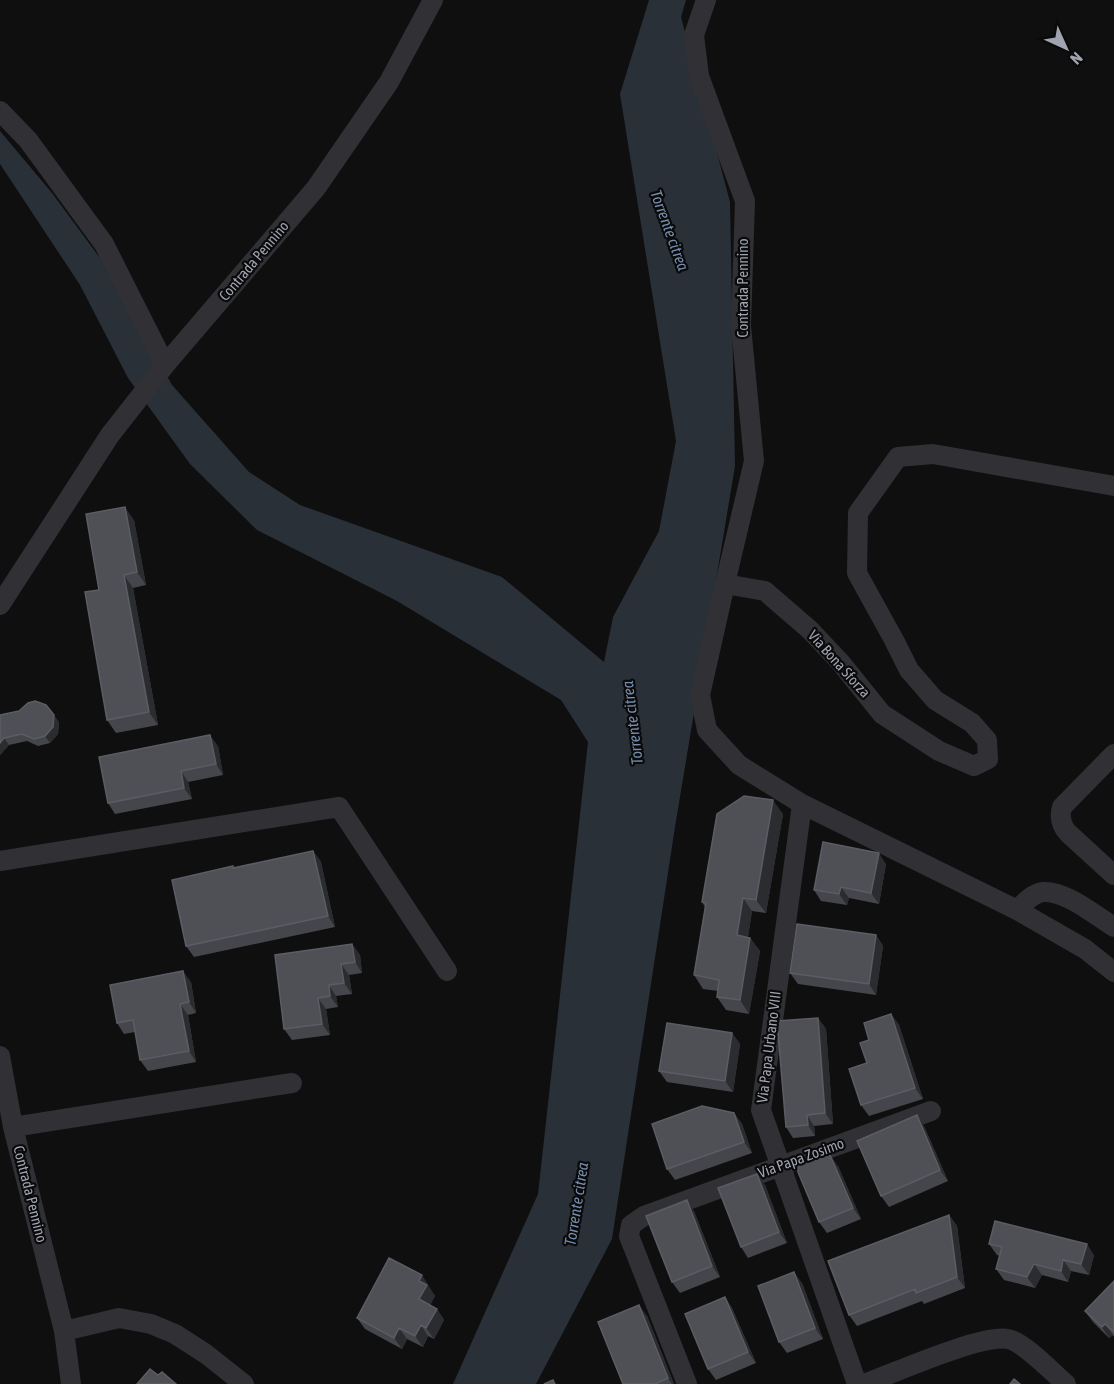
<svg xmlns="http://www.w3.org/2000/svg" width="1114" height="1384" viewBox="0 0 1114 1384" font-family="'Asap Condensed',sans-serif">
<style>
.water{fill:#293038}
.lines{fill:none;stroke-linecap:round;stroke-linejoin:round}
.street{stroke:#303035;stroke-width:20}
.wall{fill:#45464b}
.shaded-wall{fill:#2b2c2f}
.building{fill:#4f5056;stroke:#5b5d64;stroke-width:1.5}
.labels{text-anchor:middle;stroke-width:4.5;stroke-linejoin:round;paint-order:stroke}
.street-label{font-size:15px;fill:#a0a4b1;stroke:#0a0a0b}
.water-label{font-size:16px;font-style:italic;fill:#768ead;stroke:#0a0a0b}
</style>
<rect width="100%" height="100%" fill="#0f0f10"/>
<path class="water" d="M 649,0 L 686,0 L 681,17 L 730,202 L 735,466 L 675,827 L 612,1239 L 536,1384 L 453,1384 L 538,1194 L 588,742 L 561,700 L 397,601 L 257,530 L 190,464 L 128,378 L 80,285 L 0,164 L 0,131 L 52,193 L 100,258 L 172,385 L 249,472 L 300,505 L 502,577 L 604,662 L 613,617 L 659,531 L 676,441 L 620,94 Z"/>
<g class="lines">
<path class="street" d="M 706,0 L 694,35 L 699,76 L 745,201 L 741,326 L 754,461 L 725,584
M 0,111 L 28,140 L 104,244 L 165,365
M 1114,486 L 933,454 L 898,457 L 858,513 L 857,573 L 894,640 L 909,670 L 935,700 L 972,723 L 987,740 L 988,759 L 974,766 L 939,751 L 882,714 L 841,663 L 810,630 L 765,591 L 725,584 L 700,695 L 707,730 L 739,765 L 802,804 L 1017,910 L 1085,949 L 1114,972
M 0,605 L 110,435 L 165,365 L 316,188 L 389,82 L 433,0
M 1114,754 L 1062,807 C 1059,817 1061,825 1068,833 L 1114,875
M 802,804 L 761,1110 L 857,1384
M 0,861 L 339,807 L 447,971
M 1017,910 C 1024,903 1033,893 1043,892 C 1065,890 1096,916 1114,927
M 0,1056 L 13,1127 L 64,1331 L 71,1384
M 13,1127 L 292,1083
M 64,1331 L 119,1318 L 151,1324 L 175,1334 L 206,1354 L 244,1384
M 687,1384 L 629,1236 L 631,1225 L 644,1216 L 931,1111
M 864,1384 C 894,1373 981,1334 1008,1339 C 1024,1342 1053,1373 1066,1384"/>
</g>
<path class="wall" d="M 134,520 L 146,585 L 133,588 L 158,725 L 116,733 L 107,720 L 99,590 Z
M 0,715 L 59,722 L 58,734 L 50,743 L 38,746 L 27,741 L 9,745 L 0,755 Z
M 218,746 L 223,775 L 188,782 L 192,799 L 115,814 L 108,803 Z
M 783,814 L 766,913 L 752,911 L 748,937 L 750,938 L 760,951 L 749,1014 L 726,1010 L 717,997 L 718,991 L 703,989 L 694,975 L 705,907 L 702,902 Z
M 313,851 L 321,862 L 335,927 L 194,957 L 186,946 L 234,868 Z
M 886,864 L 879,904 L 849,898 L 847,905 L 821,901 L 814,890 Z
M 876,935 L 883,946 L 876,995 L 798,984 L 790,973 Z
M 352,944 L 360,955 L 362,973 L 349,975 L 352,994 L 336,996 L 338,1007 L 326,1009 L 330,1035 L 292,1040 L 284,1029 Z
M 191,982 L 196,1013 L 188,1015 L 196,1062 L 148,1071 L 140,1060 L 135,1032 L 124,1034 L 117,1023 Z
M 891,1014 L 899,1025 L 923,1099 L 869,1116 L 861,1105 L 869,1040 Z
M 818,1018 L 826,1029 L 833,1124 L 814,1126 L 815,1136 L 793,1138 L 786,1127 Z
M 732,1033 L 740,1044 L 733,1092 L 667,1082 L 659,1071 Z
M 734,1113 L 742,1124 L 752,1153 L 675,1180 L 667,1169 Z
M 924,1126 L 948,1181 L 889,1207 L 881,1196 Z
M 838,1166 L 861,1219 L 827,1233 L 819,1222 Z
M 765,1185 L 787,1243 L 748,1258 L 741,1247 Z
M 694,1211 L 720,1277 L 680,1293 L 672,1282 Z
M 949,1215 L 957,1226 L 965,1288 L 924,1304 L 922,1301 L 857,1326 L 849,1315 Z
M 989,1244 L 1094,1255 L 1089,1275 L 1071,1271 L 1068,1282 L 1042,1275 L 1035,1288 L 1004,1280 L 996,1269 L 1000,1256 L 997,1255 Z
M 1114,1281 L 1114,1337 L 1113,1335 L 1109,1338 L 1093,1322 L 1085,1311 Z
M 802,1283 L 823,1339 L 787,1353 L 779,1342 Z
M 429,1287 L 435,1296 L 430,1305 L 437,1309 L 444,1320 L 434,1339 L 428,1336 L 423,1347 L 407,1339 L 402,1349 L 365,1329 L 357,1318 Z
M 725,1297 L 732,1308 L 756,1363 L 716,1380 L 708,1369 Z
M 647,1316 L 674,1384 L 623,1384 Z"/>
<path class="shaded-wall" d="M 125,507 L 134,520 L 146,585 L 137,572 Z
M 124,575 L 133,588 L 158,725 L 149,712 Z
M 54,715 L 59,722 L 58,734 L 50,743 L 45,736 Z
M 210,735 L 218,746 L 223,775 L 216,764 Z
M 4,738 L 9,745 L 1,754 L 0,753 L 0,743 Z
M 181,771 L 188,782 L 192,799 L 184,788 Z
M 773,800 L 783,814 L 766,913 L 756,900 Z
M 313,851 L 321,862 L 335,927 L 328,916 Z
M 879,853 L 886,864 L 879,904 L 871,893 Z
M 841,887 L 849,898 L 847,905 L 839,894 Z
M 743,898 L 752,911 L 746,949 L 737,935 Z
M 876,935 L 883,946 L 876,995 L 869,984 Z
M 750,938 L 760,951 L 749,1014 L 740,1000 Z
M 352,944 L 360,955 L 362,973 L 355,962 Z
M 341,964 L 349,975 L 352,994 L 344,983 Z
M 183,971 L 191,982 L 196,1013 L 189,1002 Z
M 329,985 L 336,996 L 338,1007 L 330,996 Z
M 318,998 L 326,1009 L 330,1035 L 322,1024 Z
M 180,1004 L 188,1015 L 196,1062 L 189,1051 Z
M 891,1014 L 899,1025 L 923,1099 L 915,1088 Z
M 818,1018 L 826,1029 L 833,1124 L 825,1113 Z
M 732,1033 L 740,1044 L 733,1092 L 725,1081 Z
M 734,1113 L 742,1124 L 752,1153 L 744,1142 Z
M 807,1115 L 814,1126 L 815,1136 L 808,1125 Z
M 917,1115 L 924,1126 L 948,1181 L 940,1170 Z
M 830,1155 L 838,1166 L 861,1219 L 853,1208 Z
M 757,1174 L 765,1185 L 787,1243 L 779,1232 Z
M 687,1200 L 694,1211 L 720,1277 L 712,1266 Z
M 949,1215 L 957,1226 L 965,1288 L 957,1277 Z
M 1087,1244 L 1094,1255 L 1089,1275 L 1081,1264 Z
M 1063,1260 L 1071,1271 L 1068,1282 L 1061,1271 Z
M 1034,1264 L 1042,1275 L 1035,1288 L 1027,1277 Z
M 794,1272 L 802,1283 L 823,1339 L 815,1328 Z
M 422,1275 L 435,1296 L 427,1310 L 419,1299 L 419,1281 Z
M 725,1297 L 732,1308 L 756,1363 L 748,1352 Z
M 639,1305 L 647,1316 L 674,1384 L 672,1384 L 668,1378 Z
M 437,1309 L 444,1320 L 434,1339 L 426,1328 Z
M 1105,1324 L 1113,1335 L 1109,1338 L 1102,1327 Z
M 421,1325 L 428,1336 L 423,1347 L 415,1336 Z
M 399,1328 L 407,1339 L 402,1349 L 394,1338 Z"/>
<path class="building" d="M 125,507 L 137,572 L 124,575 L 149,712 L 107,720 L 85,592 L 99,590 L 86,514 Z
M 35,701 L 46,705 L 54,715 L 53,727 L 45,736 L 34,739 L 22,734 L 4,738 L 0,743 L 0,715 L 19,711 L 28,703 Z
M 210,735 L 216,764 L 181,771 L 184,788 L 108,803 L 99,757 Z
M 744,796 L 773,800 L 756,900 L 743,898 L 737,935 L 750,938 L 740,1000 L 717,997 L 719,980 L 694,975 L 706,903 L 702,902 L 717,814 Z
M 823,842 L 879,853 L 871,893 L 841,887 L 839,894 L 814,890 Z
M 313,851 L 328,916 L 186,946 L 172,880 L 233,866 L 233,868 Z
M 797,924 L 876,935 L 869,984 L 790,973 Z
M 352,944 L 355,962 L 341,964 L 344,983 L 329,985 L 330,996 L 318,998 L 322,1024 L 284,1029 L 275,955 Z
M 183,971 L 189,1002 L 180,1004 L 189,1051 L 140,1060 L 133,1020 L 117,1023 L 110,985 Z
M 891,1014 L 915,1088 L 861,1105 L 849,1069 L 867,1063 L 860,1043 L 869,1040 L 864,1023 Z
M 818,1018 L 825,1113 L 807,1115 L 808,1125 L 786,1127 L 777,1021 Z
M 667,1023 L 732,1033 L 725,1081 L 659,1071 Z
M 702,1106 L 734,1113 L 744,1142 L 667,1169 L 652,1124 Z
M 917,1115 L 940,1170 L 881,1196 L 857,1141 Z
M 824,1155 L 830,1155 L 853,1208 L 819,1222 L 798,1172 L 798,1166 Z
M 757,1174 L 779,1232 L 741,1247 L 718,1188 Z
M 687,1200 L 712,1266 L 672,1282 L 646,1216 Z
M 949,1215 L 957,1277 L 916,1293 L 915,1289 L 849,1315 L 828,1261 Z
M 995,1221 L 1087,1244 L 1081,1264 L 1063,1260 L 1061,1271 L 1034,1264 L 1027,1277 L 996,1269 L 1002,1247 L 989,1244 Z
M 389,1258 L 422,1275 L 419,1281 L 427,1285 L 419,1299 L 437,1309 L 426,1328 L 421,1325 L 415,1336 L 399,1328 L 394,1338 L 357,1318 Z
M 794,1272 L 815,1328 L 779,1342 L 758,1286 Z
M 1114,1281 L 1114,1332 L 1105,1324 L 1102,1327 L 1085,1311 Z
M 725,1297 L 748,1352 L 708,1369 L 685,1314 Z
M 639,1305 L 668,1378 L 655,1384 L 623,1384 L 598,1322 Z
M 150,1369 L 158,1375 L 162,1372 L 176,1384 L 137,1384 Z
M 1014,1379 L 1020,1384 L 1010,1384 Z
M 553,1380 L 555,1384 L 544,1384 Z"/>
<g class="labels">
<g class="street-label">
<text transform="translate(254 261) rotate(-50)" y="5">Contrada Pennino</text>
<text transform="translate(743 288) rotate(-90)" y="5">Contrada Pennino</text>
<text transform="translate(839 664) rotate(48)" y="5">Via Bona Sforza</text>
<text transform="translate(769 1047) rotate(-83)" y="5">Via Papa Urbano VIII</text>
<text transform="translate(801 1158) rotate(-20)" y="5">Via Papa Zosimo</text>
<text transform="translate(30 1194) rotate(76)" y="5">Contrada Pennino</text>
</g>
<g class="water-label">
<text transform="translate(670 230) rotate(70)" y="6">Torrente citrea</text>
<text transform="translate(632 723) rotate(-97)" y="6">Torrente citrea</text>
<text transform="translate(576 1204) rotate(-81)" y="6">Torrente citrea</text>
</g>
</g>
<g transform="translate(1066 48) rotate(135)" stroke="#0a0a0b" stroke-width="4.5" paint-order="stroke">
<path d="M0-4.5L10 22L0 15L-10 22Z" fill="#a0a4b1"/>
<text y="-9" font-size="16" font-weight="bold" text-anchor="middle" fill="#a0a4b1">N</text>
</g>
</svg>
